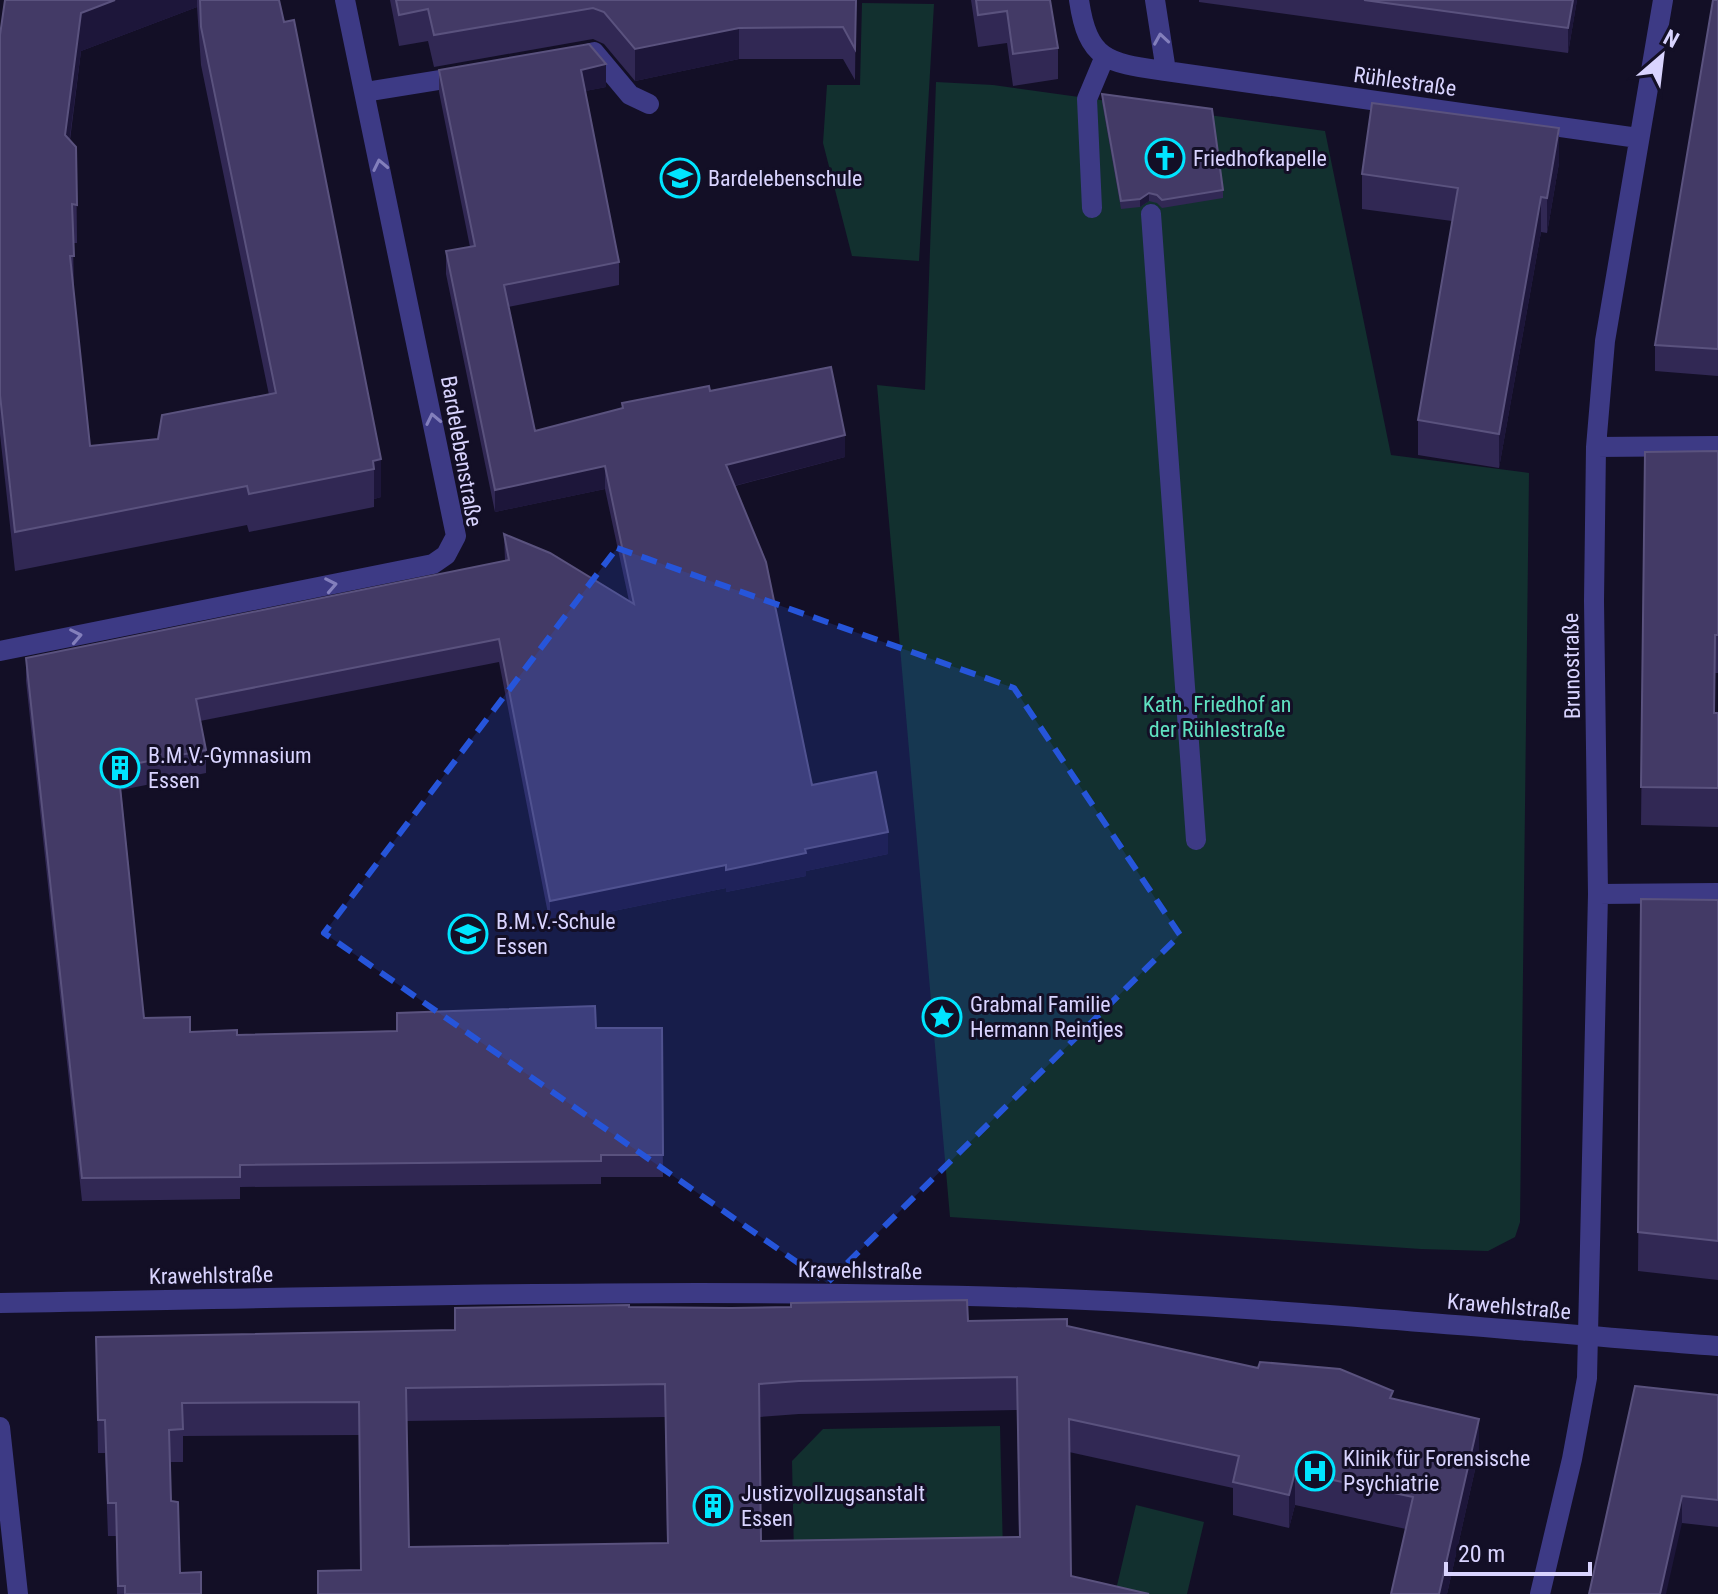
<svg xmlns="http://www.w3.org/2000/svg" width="1718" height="1594" viewBox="0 0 1718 1594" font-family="'Roboto Condensed',sans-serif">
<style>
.green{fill:#12302f}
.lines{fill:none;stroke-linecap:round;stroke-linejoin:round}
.minor{stroke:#3d3a85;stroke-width:20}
.wall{fill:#312854;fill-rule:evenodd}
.shaded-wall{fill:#1d163a}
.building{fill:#433a66;stroke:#5a527e;stroke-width:2;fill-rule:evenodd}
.oneway{stroke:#837fbc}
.marked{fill:#2655da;fill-opacity:0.2;stroke:#2655da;stroke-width:6;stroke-dasharray:16 10;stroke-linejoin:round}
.labels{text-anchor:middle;stroke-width:6;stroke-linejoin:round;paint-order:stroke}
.street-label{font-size:22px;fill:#d9d4ff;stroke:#130f26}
.poi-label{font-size:22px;fill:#d9d4ff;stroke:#130f26;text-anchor:start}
.park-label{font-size:22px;fill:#5fe0c0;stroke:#130f26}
</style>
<rect width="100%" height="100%" fill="#130f26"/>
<path class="green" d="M 862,3 L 934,4 L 919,261 L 852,256 L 823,143 L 827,85 L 860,85 Z
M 936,82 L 993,85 L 1325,131 L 1391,455 L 1529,473 L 1520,1222 L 1515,1237 L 1488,1251 L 1421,1249 L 950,1217 L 877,385 L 925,390 Z
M 1000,1426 L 1003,1554 L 794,1557 L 792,1461 L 823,1429 Z
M 1136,1505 L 1204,1522 L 1187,1594 L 1115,1594 Z"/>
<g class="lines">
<path class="minor" d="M 1079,0 C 1088,62 1109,63 1166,71 L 1155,0
M 587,54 L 594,52 L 630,95 L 649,104
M 1166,71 L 1638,138
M 365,92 L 464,76
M 1092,208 L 1087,99 L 1105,56
M 1151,214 L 1196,840
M 1596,447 L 1718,446
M 0,651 L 433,564 L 446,555 L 456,536 L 345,0
M 1598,894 L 1718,893
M 0,1303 C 346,1297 691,1287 1037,1298 C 1264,1306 1491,1329 1718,1346
M 0,1427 L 18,1594
M 1540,1594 L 1572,1459 L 1587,1378 L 1598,894 L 1594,601 L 1596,447 L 1605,341 L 1663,0"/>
</g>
<path class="wall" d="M 5,0 L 279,0 L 381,497 L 374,499 L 374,507 L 249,532 L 247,525 L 15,571 L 0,434 L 0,35 ZM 197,7 L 201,65 L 269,395 L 158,439 L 90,446 L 74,293 L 73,243 L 77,243 L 76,147 L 70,140 L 81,51 Z
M 390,0 L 856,0 L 855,80 L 843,59 L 739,59 L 635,81 L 604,44 L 593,39 L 434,67 L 428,41 L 399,46 Z
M 971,0 L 1050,0 L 1058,48 L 1058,79 L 1013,86 L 1007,43 L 978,47 Z
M 1199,0 L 1577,0 L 1568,53 L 1199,2 Z
M 1718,0 L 1718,376 L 1655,371 L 1655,345 Z
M 439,70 L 606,87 L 585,91 L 619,262 L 619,285 L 508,307 L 535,431 L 622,409 L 622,403 L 710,391 L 845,457 L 735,486 L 812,785 L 888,854 L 806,871 L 806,876 L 726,892 L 726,888 L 550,924 L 499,662 L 200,721 L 206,750 L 206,773 L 121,790 L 144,1018 L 190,1032 L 237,1035 L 596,1028 L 662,1028 L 663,1177 L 601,1177 L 601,1184 L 240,1187 L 240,1199 L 82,1201 L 26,681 L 26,658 L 505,561 L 504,534 L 629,601 L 605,489 L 495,512 L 446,274 L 446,251 L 470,247 L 439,92 Z
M 1102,94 L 1223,190 L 1223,198 L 1162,208 L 1157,203 L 1149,201 L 1140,207 L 1121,209 L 1102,102 Z
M 1559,163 L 1547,233 L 1541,232 L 1499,468 L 1418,455 L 1418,420 L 1452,221 L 1362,209 L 1362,174 Z
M 1718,451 L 1718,673 L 1715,673 L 1715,713 L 1718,713 L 1718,827 L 1641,825 L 1645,452 Z
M 1641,899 L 1718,900 L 1718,1280 L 1638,1271 Z
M 629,1307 L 968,1321 L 1067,1326 L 1393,1399 L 1479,1452 L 1447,1594 L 1391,1594 L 1406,1529 L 1295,1505 L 1289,1528 L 1233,1515 L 1233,1488 L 1069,1452 L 1071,1576 L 361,1570 L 359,1435 L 183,1436 L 183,1462 L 170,1462 L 171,1501 L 180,1573 L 201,1594 L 117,1594 L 116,1536 L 108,1536 L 105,1453 L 98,1453 L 96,1337 L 455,1330 ZM 1017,1410 L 1019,1537 L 761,1541 L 759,1417 L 799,1414 ZM 665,1417 L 667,1543 L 409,1547 L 406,1421 Z
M 1718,1395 L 1718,1527 L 1682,1523 L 1589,1594 Z"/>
<path class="shaded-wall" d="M 115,0 L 197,0 L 197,7 L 81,51 L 65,174 L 65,135 L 81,13 Z
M 1573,0 L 1577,0 L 1568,53 L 1568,28 Z
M 739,28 L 739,59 L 635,81 L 635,49 Z
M 606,64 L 606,87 L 581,92 L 581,70 Z
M 1559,128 L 1559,163 L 1547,233 L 1547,198 Z
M 1149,193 L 1149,201 L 1140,207 L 1140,199 Z
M 1541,197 L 1541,232 L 1499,468 L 1499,434 Z
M 845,435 L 845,457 L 726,488 L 726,465 Z
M 381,459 L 381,497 L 374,499 L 374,469 L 373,461 Z
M 605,466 L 605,489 L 495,512 L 495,490 Z
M 888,832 L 888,854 L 806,871 L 806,876 L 726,892 L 726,870 L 805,849 Z
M 726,865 L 726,888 L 550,924 L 550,901 Z
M 1479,1419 L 1479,1452 L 1447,1594 L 1439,1594 Z
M 1295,1472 L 1295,1505 L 1289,1528 L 1289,1495 Z
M 1682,1496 L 1682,1523 L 1666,1594 L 1660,1594 Z"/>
<path class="building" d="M 5,0 L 115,0 L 81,13 L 65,135 L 76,147 L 77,205 L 72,204 L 74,256 L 70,256 L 90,446 L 158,439 L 162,415 L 276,393 L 201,27 L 200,0 L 279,0 L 284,22 L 294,20 L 381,459 L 373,461 L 374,469 L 249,494 L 247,486 L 15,532 L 0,395 L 0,35 Z
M 396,0 L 856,0 L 855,49 L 843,27 L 739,28 L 635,49 L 604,12 L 593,8 L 434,35 L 428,9 L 399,15 Z
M 976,0 L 1050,0 L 1058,48 L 1013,54 L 1007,11 L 978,15 Z
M 1364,0 L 1573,0 L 1568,28 Z
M 1713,0 L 1718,0 L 1718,349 L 1655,345 Z
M 589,44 L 606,64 L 581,70 L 619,262 L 504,285 L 535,431 L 623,408 L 622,403 L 709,386 L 710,391 L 831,367 L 845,435 L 726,465 L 766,562 L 812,785 L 876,772 L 888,832 L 805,849 L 806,853 L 726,870 L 726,865 L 550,901 L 499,639 L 196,699 L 206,750 L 118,767 L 144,1018 L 190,1017 L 190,1032 L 237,1030 L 237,1035 L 361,1032 L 397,1031 L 397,1013 L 595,1006 L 596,1028 L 662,1028 L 663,1155 L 601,1155 L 601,1161 L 240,1165 L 240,1177 L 82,1178 L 26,658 L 509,560 L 504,534 L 550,553 L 634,604 L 605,466 L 495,490 L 446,251 L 475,246 L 439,70 Z
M 1102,94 L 1212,109 L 1223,190 L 1162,200 L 1157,195 L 1149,193 L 1140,199 L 1121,201 Z
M 1372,103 L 1559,128 L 1547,198 L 1541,197 L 1499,434 L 1418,420 L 1458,188 L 1362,174 Z
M 1718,451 L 1718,635 L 1715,635 L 1714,713 L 1718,713 L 1718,788 L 1641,787 L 1645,452 Z
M 1641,899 L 1718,900 L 1718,1241 L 1638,1232 Z
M 967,1300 L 968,1321 L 1067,1319 L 1067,1326 L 1258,1368 L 1260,1362 L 1340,1369 L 1393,1391 L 1390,1398 L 1479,1419 L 1439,1594 L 1391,1594 L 1413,1497 L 1295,1472 L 1289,1495 L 1233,1482 L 1239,1456 L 1069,1419 L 1071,1576 L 1149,1594 L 318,1594 L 318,1571 L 361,1570 L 359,1402 L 182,1403 L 183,1429 L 169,1430 L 171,1501 L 178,1502 L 180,1573 L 201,1572 L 201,1594 L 125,1594 L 125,1586 L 118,1586 L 116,1503 L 108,1503 L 105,1420 L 98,1420 L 96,1337 L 455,1330 L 455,1308 L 629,1305 L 629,1307 L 731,1308 L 791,1307 L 791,1303 ZM 1017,1377 L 1020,1537 L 761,1541 L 759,1384 L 799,1381 ZM 665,1384 L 668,1543 L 409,1547 L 406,1388 Z
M 1635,1386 L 1718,1395 L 1718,1500 L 1682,1496 L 1660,1594 L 1589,1594 Z"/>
<defs><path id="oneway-chevron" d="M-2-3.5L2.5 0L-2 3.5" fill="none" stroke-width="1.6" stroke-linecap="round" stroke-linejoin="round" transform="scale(2)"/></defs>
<g class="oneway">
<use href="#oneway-chevron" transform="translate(1161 39) rotate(-99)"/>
<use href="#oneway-chevron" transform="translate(380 165) rotate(-102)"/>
<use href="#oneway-chevron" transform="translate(433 419) rotate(-102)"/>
<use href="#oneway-chevron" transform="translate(331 585) rotate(-11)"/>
<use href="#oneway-chevron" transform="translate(76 636) rotate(-11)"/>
</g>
<path class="marked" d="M 617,548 L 1014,688 L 1180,935 L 827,1283 L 324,933 Z"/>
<defs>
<symbol id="church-ring" viewBox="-11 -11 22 22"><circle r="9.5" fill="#130f26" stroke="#00e5ff" stroke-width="1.5"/><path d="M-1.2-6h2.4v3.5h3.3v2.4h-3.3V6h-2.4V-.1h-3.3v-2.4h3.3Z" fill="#00e5ff"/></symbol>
<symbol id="school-ring" viewBox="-11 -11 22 22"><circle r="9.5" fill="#130f26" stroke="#00e5ff" stroke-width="1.5"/><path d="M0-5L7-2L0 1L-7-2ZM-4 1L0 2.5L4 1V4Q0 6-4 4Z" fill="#00e5ff"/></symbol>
<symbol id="building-ring" viewBox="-11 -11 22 22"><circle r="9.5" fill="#130f26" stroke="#00e5ff" stroke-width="1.5"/><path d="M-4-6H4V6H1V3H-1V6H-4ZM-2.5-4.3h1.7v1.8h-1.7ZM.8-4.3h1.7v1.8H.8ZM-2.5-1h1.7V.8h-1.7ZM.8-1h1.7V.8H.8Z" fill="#00e5ff"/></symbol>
<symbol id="sight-ring" viewBox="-11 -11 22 22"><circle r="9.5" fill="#130f26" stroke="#00e5ff" stroke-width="1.5"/><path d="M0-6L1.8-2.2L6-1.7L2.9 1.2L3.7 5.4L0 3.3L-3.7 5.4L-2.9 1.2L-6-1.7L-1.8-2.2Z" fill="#00e5ff"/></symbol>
<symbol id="hospital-ring" viewBox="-11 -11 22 22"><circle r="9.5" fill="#130f26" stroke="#00e5ff" stroke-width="1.5"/><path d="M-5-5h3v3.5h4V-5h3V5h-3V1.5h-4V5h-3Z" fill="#00e5ff"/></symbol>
</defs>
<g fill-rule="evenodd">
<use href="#church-ring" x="1143" y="136" width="44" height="44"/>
<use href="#school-ring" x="658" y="156" width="44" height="44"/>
<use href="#building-ring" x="98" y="746" width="44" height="44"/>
<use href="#school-ring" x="446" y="912" width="44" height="44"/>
<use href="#sight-ring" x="920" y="995" width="44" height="44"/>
<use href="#hospital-ring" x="1293" y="1449" width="44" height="44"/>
<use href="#building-ring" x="691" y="1484" width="44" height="44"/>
</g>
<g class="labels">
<g class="street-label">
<text transform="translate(1405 81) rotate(8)" y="8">Rühlestraße</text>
<text transform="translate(462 451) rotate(80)" y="8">Bardelebenstraße</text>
<text transform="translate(1571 666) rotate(-91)" y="8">Brunostraße</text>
<text transform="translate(860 1270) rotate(1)" y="8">Krawehlstraße</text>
<text transform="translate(211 1275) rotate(-1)" y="8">Krawehlstraße</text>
<text transform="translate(1509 1306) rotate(5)" y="8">Krawehlstraße</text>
</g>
<g class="poi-label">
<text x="1193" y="166">Friedhofkapelle</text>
<text x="708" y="186">Bardelebenschule</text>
<text x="148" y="763">B.M.V.-Gymnasium<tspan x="148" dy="25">Essen</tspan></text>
<text x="496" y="929">B.M.V.-Schule<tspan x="496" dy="25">Essen</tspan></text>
<text x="970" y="1012">Grabmal Familie<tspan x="970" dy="25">Hermann Reintjes</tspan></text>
<text x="1343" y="1466">Klinik für Forensische<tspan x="1343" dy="25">Psychiatrie</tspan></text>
<text x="741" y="1501">Justizvollzugsanstalt<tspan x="741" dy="25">Essen</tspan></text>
</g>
<g class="park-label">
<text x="1217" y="712">Kath. Friedhof an<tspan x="1217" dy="25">der Rühlestraße</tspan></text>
</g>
</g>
<g transform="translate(1662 56) rotate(28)" stroke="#130f26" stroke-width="6" paint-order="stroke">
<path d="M0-6L14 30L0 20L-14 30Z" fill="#d9d4ff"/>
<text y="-12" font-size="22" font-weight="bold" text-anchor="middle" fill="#d9d4ff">N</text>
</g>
<path d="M1446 1562v12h144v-12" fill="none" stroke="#d9d4ff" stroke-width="4"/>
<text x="1458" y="1562" font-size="24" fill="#d9d4ff" stroke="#130f26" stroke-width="6" paint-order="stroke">20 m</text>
</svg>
